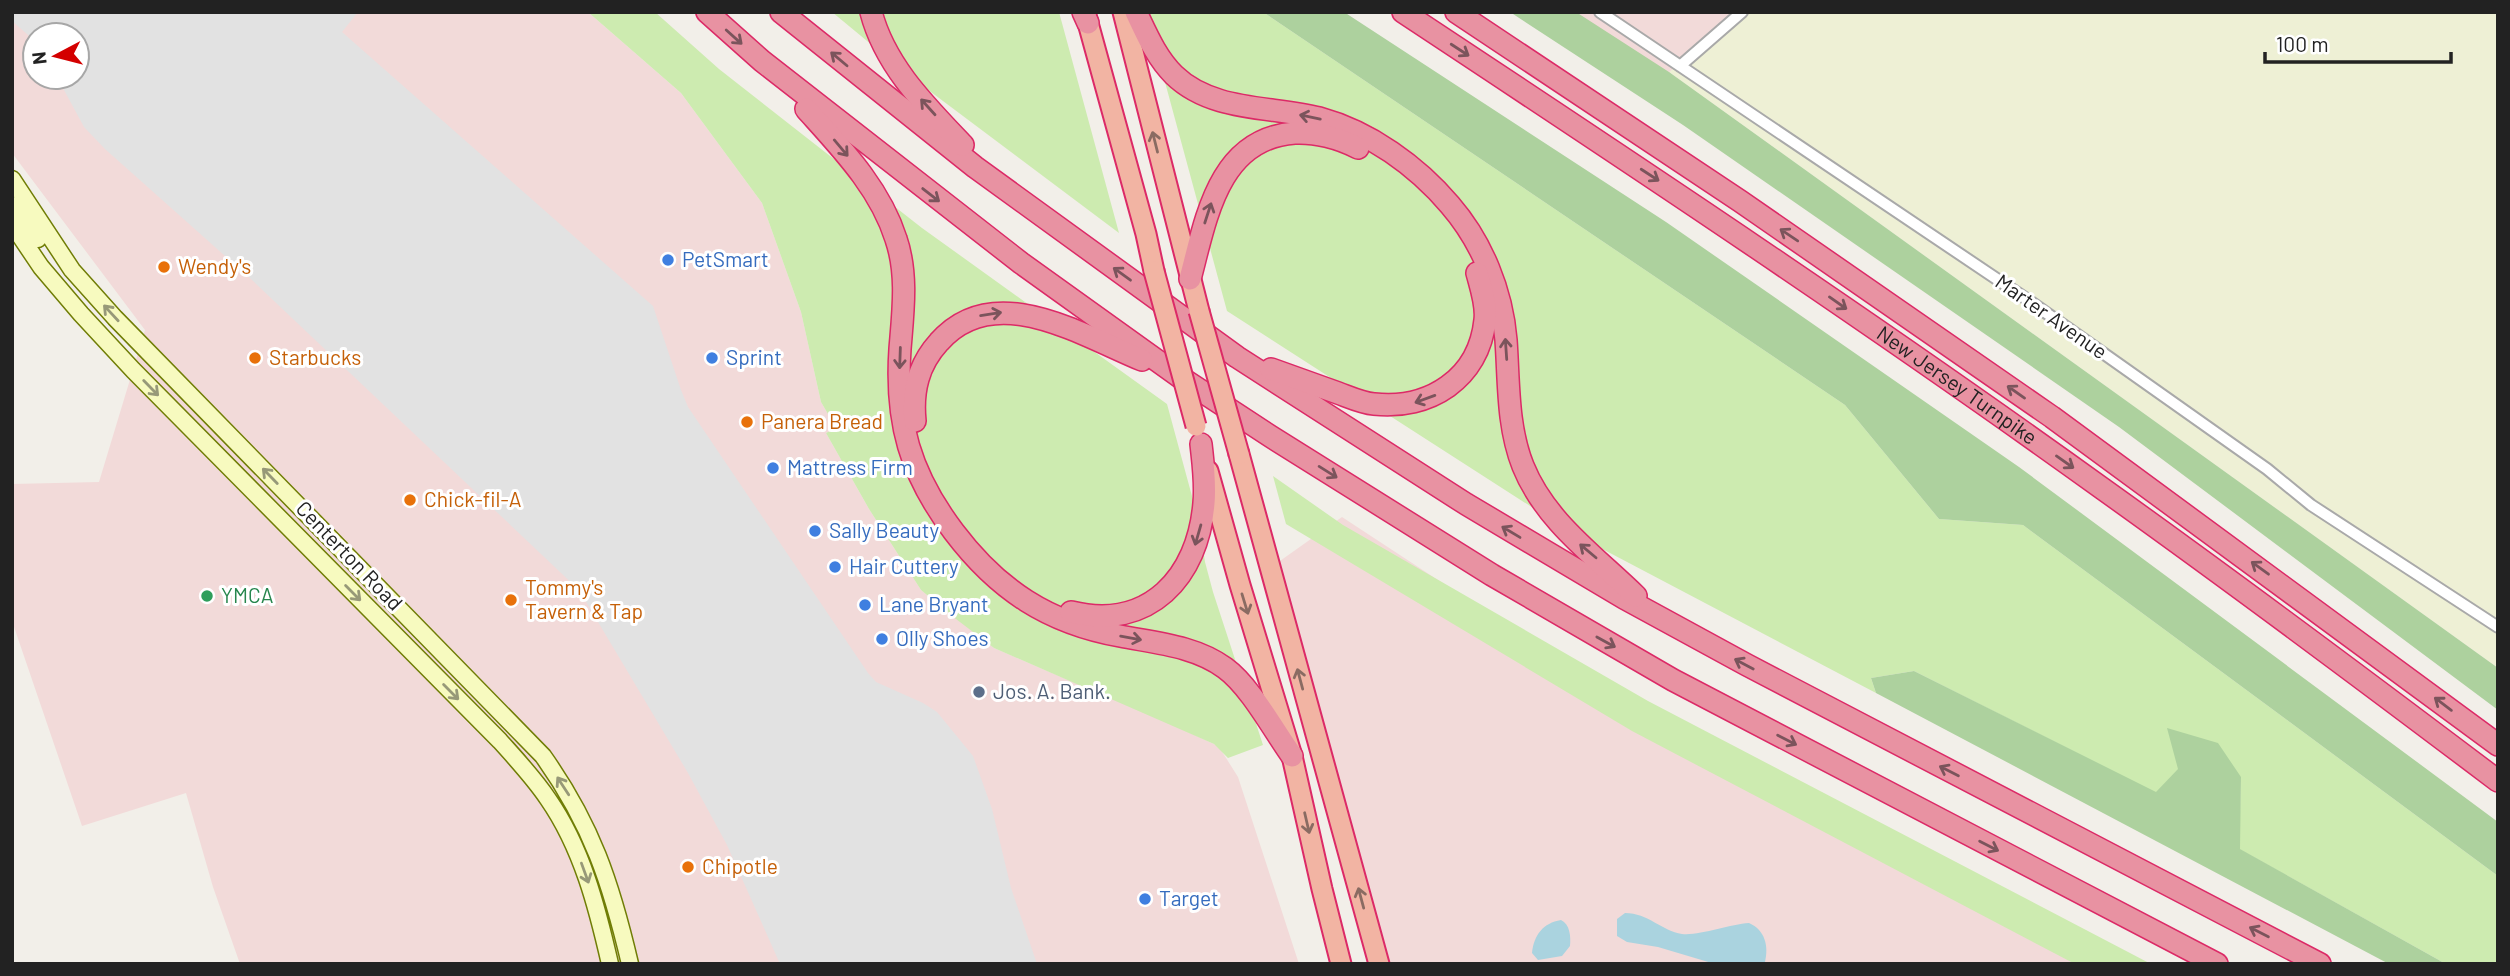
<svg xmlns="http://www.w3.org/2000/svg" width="2510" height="976" viewBox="0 0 2510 976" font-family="Barlow,sans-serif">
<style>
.commercial{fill:#f2dad9;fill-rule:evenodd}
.farmland{fill:#eef0d5}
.grass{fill:#cdebb0}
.forest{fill:#add19e}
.parking{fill:#e2e2e2}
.water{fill:#aad3df}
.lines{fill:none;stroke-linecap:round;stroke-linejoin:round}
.minor-casing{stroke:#a9a9a9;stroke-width:14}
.secondary-casing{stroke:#707d05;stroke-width:19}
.trunk-casing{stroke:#dc2a67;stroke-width:23}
.motorway-casing{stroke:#dc2a67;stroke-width:24}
.minor{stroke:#fff;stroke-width:10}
.secondary{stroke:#f7fabf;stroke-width:16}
.trunk{stroke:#f2b4a3;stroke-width:19}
.motorway{stroke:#e892a2;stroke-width:21}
.trunk-bridge-casing{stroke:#dc2a67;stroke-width:23;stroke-linecap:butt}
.trunk-bridge{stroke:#f2b4a3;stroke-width:19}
.oneway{stroke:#7b545c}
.oneway2{stroke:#8a6b62}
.oneway3{stroke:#979978}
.shop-dot{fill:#3f7fe0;stroke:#fff;stroke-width:2.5}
.food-dot{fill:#e8710a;stroke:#fff;stroke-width:2.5}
.leisure-dot{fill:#2e9e5b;stroke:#fff;stroke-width:2.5}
.service-dot{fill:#5c6f8a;stroke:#fff;stroke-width:2.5}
.labels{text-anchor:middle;stroke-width:6;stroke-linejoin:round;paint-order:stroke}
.shop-label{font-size:21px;fill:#366cbe;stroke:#fff;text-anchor:start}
.food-label{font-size:21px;fill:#c56008;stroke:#fff;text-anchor:start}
.street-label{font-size:21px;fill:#222;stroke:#fff}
.leisure-label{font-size:21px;fill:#27864d;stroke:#fff;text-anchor:start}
.service-label{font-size:21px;fill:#4e5e75;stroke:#fff;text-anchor:start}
</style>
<rect width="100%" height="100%" fill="#f2efe9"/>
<path class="commercial" d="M 12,12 L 588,12 L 681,93 L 762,203 L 801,312 L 821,402 L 828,414 L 832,430 L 826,433 L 869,509 L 921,590 L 994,648 L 1164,721 L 1214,744 L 1221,750 L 1238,777 L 1299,964 L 240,964 L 213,887 L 186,793 L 82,826 L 12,621 L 12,484 L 99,482 L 145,330 L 12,153 ZM 35,35 L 77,35 L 77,77 L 35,77 Z
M 1517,12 L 1742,12 L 1646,95 Z
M 1342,517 L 1476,605 L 1696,735 L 2145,964 L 1379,964 L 1270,568 Z"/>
<path class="farmland" d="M 1744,12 L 2498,12 L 2498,668 L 1669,72 Z"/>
<path class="grass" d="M 588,12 L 655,12 L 719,69 L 922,228 L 1167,404 L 1199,522 L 1205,562 L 1213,592 L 1263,745 L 1228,758 L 1214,744 L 994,648 L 956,619 L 921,590 L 869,509 L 826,433 L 832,430 L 828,414 L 821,402 L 801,312 L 762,203 L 681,93 Z
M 832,12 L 1059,12 L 1119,233 L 907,74 Z
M 1146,12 L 1263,12 L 1845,405 L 1939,519 L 2023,525 L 2498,876 L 2498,964 L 2446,964 L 2239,849 L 2241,777 L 2179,769 L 2156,793 L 1914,671 L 1871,678 L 1876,693 L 1572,533 L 1227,311 Z
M 1273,476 L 1343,525 L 1648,701 L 2151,964 L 2075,964 L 1632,731 L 1286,524 Z"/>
<path class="forest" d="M 1263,12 L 1344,12 L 1666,222 L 2019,467 L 2498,822 L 2498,876 L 2023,525 L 1939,519 L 1845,405 Z
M 1510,12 L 1576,12 L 1669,72 L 2498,668 L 2498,710 L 2119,427 L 1683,125 Z
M 1914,671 L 2156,792 L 2178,769 L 2167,728 L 2218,743 L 2241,777 L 2240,849 L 2446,964 L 2389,964 L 1876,693 L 1871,678 Z"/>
<path class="parking" d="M 12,12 L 358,12 L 342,32 L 653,306 L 681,390 L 688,407 L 868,673 L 876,682 L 923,703 L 937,712 L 973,756 L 992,809 L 1011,888 L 1037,964 L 780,964 L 727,845 L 688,773 L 579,590 L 252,280 L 105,149 L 84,127 L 57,77 L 77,77 L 77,35 L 35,35 L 35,41 L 12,21 Z"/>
<path class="water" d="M 1625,913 C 1648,913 1662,931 1682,934 C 1699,936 1730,924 1749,923 C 1765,930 1769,946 1765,962 L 1715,964 L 1658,947 L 1627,942 L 1617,936 L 1617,919 Z
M 1561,920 C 1570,924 1571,937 1570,946 L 1562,956 L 1538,960 L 1532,953 C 1534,935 1543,923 1561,920 Z"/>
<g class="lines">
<defs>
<path id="minor" d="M 1600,12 L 2028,300 L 2267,469 L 2311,505 L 2498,627
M 1680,66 L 1742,12"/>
<path id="secondary" d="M 12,179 L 72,270 L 115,318 L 543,756 C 592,825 611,883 630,964
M 12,205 L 38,239
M 12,224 L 41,267 L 81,314 L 133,370 L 500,741 C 517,760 534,778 548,799 C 582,848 597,907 610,964"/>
<path id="trunk" d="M 1085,12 L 1146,234 L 1154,271
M 1123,12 L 1199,311
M 1239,454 L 1379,964
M 1208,471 L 1240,585 L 1292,756 L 1322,889 L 1341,964"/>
<g id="motorway">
<path d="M 707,12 L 762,61 L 1021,263 L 1180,377 L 1270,436 L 1492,575 L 1673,680 L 2217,964"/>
<path d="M 781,12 L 975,167 L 1237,357 L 1466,504 L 1624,598 L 1747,665 L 2320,964"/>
<path d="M 871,12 C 885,66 926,106 963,145"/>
<path d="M 1083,12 L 1088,23"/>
<path d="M 1136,12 C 1147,35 1156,57 1174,75 C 1212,112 1272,106 1319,118 C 1370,132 1417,166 1450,205 C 1482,242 1502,291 1506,340 C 1509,381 1507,426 1523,466 C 1545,521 1595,556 1636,596"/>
<path id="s1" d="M 1403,12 C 1639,168 1874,324 2103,489 C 2236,584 2367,682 2498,781"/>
<path d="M 1456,12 L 1740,201 L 2052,417 L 2498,745"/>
<path d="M 806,109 C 841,148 880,188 896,239 C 908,274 903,312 900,349 C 895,422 910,474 954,532 C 998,590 1048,623 1120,636 C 1156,643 1195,646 1225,668 C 1250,686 1274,731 1292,756"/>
<path d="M 1190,279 C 1206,219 1218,138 1295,133 C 1315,132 1339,138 1358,148"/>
<path d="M 1271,369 C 1293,377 1316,385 1338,393 C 1349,397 1362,403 1374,404 C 1429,410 1479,379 1485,320 C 1487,305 1481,288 1477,273"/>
<path d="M 915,421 C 912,391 918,365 939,342 C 994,279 1081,335 1142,360"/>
<path d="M 1071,612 C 1149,631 1198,577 1204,503 C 1206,483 1203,463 1201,444"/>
</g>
</defs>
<use href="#minor" class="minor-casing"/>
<use href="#secondary" class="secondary-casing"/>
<use href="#trunk" class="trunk-casing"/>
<use href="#motorway" class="motorway-casing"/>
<use href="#minor" class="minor"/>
<use href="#secondary" class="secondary"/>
<use href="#trunk" class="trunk"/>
<use href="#motorway" class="motorway"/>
<defs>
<path id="trunk-bridge" d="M 1154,271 L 1196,426
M 1199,311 L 1239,454"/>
</defs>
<use href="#trunk-bridge" class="trunk-bridge-casing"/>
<use href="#trunk-bridge" class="trunk-bridge"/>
</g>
<defs><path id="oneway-shaft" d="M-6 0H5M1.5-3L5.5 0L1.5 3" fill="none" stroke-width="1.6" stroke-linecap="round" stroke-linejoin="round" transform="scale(1.75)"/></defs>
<g class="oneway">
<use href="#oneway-shaft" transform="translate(734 37) rotate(42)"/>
<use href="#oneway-shaft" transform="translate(1460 50) rotate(33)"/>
<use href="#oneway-shaft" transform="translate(839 59) rotate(-140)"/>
<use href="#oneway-shaft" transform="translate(928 107) rotate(-132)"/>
<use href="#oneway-shaft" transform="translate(1310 117) rotate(-168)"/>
<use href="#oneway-shaft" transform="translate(841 148) rotate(50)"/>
<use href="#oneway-shaft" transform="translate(1650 175) rotate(33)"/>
<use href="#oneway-shaft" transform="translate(931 195) rotate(38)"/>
<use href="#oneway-shaft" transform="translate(1208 213) rotate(-72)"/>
<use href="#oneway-shaft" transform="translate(1789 235) rotate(-146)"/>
<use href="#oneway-shaft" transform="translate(1122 274) rotate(-144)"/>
<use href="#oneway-shaft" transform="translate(1838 303) rotate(35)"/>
<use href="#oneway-shaft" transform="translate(991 314) rotate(-9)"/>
<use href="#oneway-shaft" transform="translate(1506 349) rotate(-94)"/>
<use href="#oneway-shaft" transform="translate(900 358) rotate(92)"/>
<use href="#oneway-shaft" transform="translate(2016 392) rotate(-145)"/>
<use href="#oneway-shaft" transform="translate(1425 399) rotate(160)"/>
<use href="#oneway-shaft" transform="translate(2065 462) rotate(35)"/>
<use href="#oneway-shaft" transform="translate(1328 472) rotate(32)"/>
<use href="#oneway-shaft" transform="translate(1511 532) rotate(-149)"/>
<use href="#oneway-shaft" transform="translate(1198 535) rotate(106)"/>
<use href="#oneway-shaft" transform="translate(1588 551) rotate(-140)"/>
<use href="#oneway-shaft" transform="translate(2260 568) rotate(-144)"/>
<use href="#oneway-shaft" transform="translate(1131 638) rotate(10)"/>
<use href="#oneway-shaft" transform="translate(1606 642) rotate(29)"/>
<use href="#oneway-shaft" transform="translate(1744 664) rotate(-152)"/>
<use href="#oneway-shaft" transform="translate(2443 704) rotate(-143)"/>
<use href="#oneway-shaft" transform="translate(1787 740) rotate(27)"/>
<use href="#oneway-shaft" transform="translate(1949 771) rotate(-153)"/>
<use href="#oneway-shaft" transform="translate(1989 846) rotate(27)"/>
<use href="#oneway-shaft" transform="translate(2259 932) rotate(-153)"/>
</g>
<g class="oneway2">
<use href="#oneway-shaft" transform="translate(1155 142) rotate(-104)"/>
<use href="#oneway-shaft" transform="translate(1245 604) rotate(73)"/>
<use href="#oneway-shaft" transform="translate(1300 679) rotate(-105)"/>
<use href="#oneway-shaft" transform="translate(1307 823) rotate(77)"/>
<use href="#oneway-shaft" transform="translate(1361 898) rotate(-105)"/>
</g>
<g class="oneway3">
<use href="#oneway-shaft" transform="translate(111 313) rotate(-133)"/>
<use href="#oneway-shaft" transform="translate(151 388) rotate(46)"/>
<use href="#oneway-shaft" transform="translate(270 476) rotate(-134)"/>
<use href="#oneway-shaft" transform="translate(353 593) rotate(45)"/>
<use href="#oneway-shaft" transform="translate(451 692) rotate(45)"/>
<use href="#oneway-shaft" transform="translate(563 786) rotate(-123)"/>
<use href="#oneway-shaft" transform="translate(585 873) rotate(70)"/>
</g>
<g class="shop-dot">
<circle cx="668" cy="260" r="7"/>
<circle cx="712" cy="358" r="7"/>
<circle cx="773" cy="468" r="7"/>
<circle cx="815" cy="531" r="7"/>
<circle cx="835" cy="567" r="7"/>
<circle cx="865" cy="605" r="7"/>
<circle cx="882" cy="639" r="7"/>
<circle cx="1145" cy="899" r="7"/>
</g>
<g class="food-dot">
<circle cx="164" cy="267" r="7"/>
<circle cx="255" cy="358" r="7"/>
<circle cx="747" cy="422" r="7"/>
<circle cx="410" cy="500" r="7"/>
<circle cx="511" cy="600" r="7"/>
<circle cx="688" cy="867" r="7"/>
</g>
<circle class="leisure-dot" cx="207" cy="596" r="7"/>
<circle class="service-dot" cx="979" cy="692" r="7"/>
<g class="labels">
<g class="shop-label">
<text x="682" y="267">PetSmart</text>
<text x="726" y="365">Sprint</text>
<text x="787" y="475">Mattress Firm</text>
<text x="829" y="538">Sally Beauty</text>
<text x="849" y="574">Hair Cuttery</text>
<text x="879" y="612">Lane Bryant</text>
<text x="896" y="646">Olly Shoes</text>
<text x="1159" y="906">Target</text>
</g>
<g class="food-label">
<text x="178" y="274">Wendy's</text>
<text x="269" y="365">Starbucks</text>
<text x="761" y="429">Panera Bread</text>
<text x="424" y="507">Chick-fil-A</text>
<text x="525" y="595">Tommy's<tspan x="525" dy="24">Tavern &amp; Tap</tspan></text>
<text x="702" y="874">Chipotle</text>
</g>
<g class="street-label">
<text transform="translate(2051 317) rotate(35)" y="7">Marter Avenue</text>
<text dy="7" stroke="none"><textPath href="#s1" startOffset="668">New Jersey Turnpike</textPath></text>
<text transform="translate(349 556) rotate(46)" y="7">Centerton Road</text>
</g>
<g class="leisure-label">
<text x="221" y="603">YMCA</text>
</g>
<g class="service-label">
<text x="993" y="699">Jos. A. Bank.</text>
</g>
</g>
<rect width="2510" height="976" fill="none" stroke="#222222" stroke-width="28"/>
<g transform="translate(56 56) rotate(263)"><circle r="33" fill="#ffffff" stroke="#a7a7a7" stroke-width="2"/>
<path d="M0-5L12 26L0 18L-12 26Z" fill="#d40000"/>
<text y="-10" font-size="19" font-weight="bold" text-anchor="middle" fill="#222222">N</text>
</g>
<path d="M2265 52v10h186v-10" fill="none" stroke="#222222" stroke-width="3.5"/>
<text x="2276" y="52" font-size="21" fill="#222222" stroke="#ffffff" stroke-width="5" paint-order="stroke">100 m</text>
</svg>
